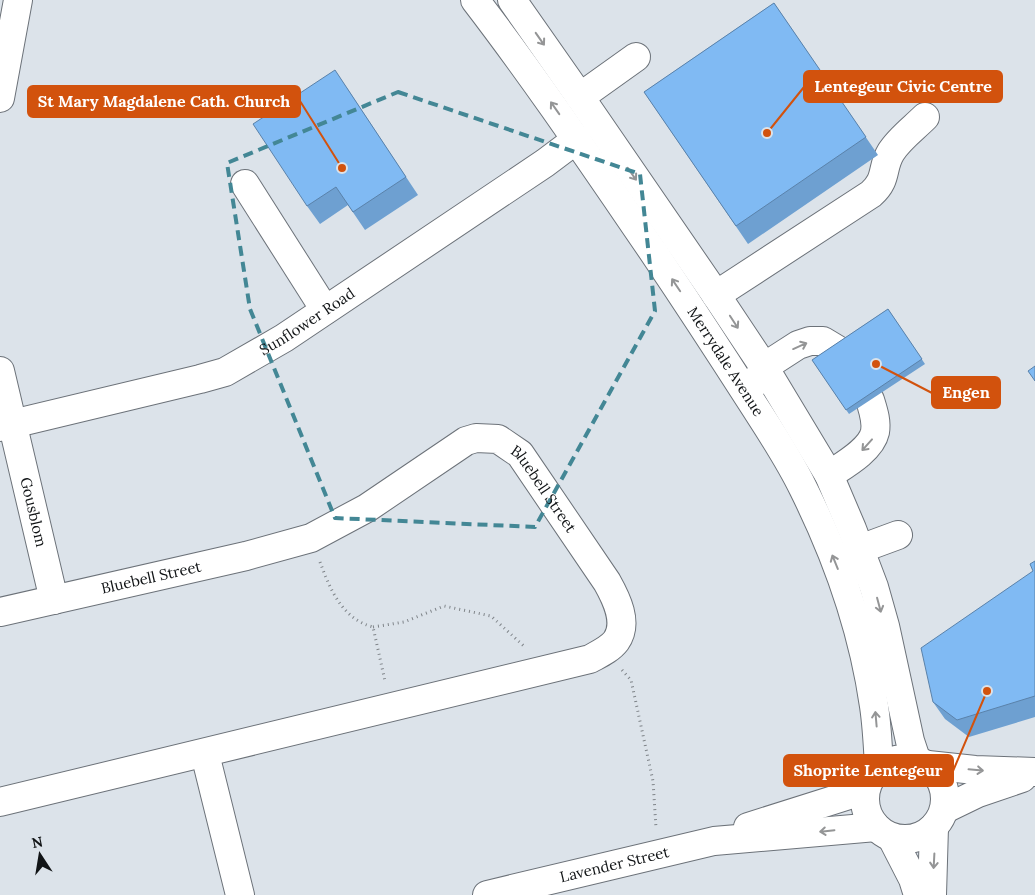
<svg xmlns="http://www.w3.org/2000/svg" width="1035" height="895" viewBox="0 0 1035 895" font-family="Lora,serif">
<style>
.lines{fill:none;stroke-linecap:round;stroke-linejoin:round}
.minor-casing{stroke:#6c7279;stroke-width:30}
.path{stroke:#7f8489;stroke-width:3;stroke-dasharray:1 4;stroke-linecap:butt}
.minor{stroke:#fff;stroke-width:28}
.wall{fill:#6ea0d1}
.building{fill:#80baf3;stroke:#5a82aa}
.oneway{stroke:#949596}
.marked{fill:none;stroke:#438795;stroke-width:4;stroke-dasharray:10 6;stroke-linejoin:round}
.labels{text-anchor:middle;stroke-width:4.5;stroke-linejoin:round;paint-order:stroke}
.street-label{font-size:15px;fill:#111416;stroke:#dce3ea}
.leader{fill:none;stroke:#d2520d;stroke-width:2}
.callout-dot{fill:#d2520d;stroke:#dce3ea;stroke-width:2}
.callout{fill:#d2520d;stroke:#d2520d;stroke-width:2}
.callout-label{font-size:16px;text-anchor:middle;font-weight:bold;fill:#fff}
</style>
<rect width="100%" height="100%" fill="#dce3ea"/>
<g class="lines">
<defs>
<g id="minor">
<path id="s1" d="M 475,0 C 538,82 595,167 654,253 C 687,302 719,351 751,401 C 769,429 788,457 803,488 C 837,556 863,630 874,706 C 877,726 878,747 879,767"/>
<path d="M 512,0 L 580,97 L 716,295 L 764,367 L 829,475 L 852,529 L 874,587 L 885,626 L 910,741 L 916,759"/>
<path d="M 580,97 L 636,57"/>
<path d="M 0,98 L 18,0"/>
<path d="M 245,184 L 325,310"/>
<path d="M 716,295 L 871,194 C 888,179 881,168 891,152 C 899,139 914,128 925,117"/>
<path id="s2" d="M 0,371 L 54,600"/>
<path d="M 756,382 L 764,367 L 798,345 L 810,341 L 823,341 L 838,350"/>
<path id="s3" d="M 0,427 L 200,379 L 225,372 L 284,338 L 545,163 L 577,139"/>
<path d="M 829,475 C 844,465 871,450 875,432 C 877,421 873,410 870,400"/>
<path d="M 860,549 L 898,535"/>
<path id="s4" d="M 0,612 L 246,556 L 311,538 L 367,508 L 466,441 L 476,438 L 498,439 L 520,454 L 607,582 C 616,598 629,623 616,641 C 610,649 599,654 590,659 L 0,802"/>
<path d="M 205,754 L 240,895"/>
<circle cx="905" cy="799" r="40"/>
<path d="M 928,765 L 975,770 L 1035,772"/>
<path d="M 945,809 L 978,793 L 1022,778"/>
<path d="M 748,827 L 865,790"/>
<path d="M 892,838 L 913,879 L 918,895"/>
<path id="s5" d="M 487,895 L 714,841 L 876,827"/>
<path d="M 932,895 L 934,827"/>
</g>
</defs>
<use href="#minor" class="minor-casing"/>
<path class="path" d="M 320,562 C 330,589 342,619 373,627 L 385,681
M 373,627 L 404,622 L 444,606 L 491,616 L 526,648
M 622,670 L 631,680 L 653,781 L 656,828"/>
<use href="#minor" class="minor"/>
</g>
<path class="wall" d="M 774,3 L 878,155 L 748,244 L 644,92 Z
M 347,88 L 418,195 L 365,230 L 348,205 L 320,224 L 307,206 Z
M 888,309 L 925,364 L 849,414 L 812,360 Z
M 1035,561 L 1035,717 L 969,737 L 945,719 L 933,702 L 1033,571 Z"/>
<path class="building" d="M 774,3 L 866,137 L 736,226 L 644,92 Z
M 335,70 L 406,177 L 353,212 L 336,187 L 307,206 L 253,124 Z
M 888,309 L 922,359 L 846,410 L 812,360 Z
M 1035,366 L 1035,381 L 1028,371 Z
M 1035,561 L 1035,696 L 957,720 L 933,702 L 921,648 L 1033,571 L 1030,564 Z"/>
<defs><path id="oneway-shaft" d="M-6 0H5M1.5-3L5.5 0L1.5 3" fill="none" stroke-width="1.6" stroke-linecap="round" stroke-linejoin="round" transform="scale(1.25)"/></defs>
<g class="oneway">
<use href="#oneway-shaft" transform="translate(540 39) rotate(55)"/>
<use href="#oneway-shaft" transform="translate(555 108) rotate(-125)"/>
<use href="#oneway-shaft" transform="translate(632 174) rotate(55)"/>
<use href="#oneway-shaft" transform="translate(676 285) rotate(-124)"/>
<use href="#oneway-shaft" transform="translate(734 322) rotate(57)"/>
<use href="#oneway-shaft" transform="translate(800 346) rotate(-24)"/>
<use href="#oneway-shaft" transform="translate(867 445) rotate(132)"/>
<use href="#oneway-shaft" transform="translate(835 562) rotate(-112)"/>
<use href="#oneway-shaft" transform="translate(879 605) rotate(75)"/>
<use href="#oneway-shaft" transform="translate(876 719) rotate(-95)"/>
<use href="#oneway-shaft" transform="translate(976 770) rotate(5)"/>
<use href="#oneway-shaft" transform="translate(827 831) rotate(174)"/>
<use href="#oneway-shaft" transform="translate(934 861) rotate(93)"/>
</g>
<path class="marked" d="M 398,92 L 640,174 L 655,311 L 535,527 L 335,518 L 250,309 L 227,163 Z"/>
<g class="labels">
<g class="street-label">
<text dy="5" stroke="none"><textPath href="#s3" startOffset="328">Sunflower Road</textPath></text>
<text dy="5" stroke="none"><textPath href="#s1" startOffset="440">Merrydale Avenue</textPath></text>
<text dy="5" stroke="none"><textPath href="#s4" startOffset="604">Bluebell Street</textPath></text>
<text dy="5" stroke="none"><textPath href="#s2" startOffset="145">Gousblom</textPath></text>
<text dy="5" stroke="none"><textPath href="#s4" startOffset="155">Bluebell Street</textPath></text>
<text dy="5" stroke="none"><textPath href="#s5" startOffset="131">Lavender Street</textPath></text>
</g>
</g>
<path class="leader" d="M767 133L804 87M342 168L300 101M876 364L932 393M987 691L953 771"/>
<g class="callout-dot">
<circle cx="767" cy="133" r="5"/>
<circle cx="342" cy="168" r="5"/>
<circle cx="876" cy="364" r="5"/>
<circle cx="987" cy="691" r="5"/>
</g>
<g class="callout">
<rect x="804" y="71" width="198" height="31" rx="5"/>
<rect x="28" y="86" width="272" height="31" rx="5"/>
<rect x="932" y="377" width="68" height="31" rx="5"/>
<rect x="784" y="755" width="169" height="31" rx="5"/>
</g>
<g class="callout-label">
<text x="903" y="92">Lentegeur Civic Centre</text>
<text x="164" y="107">St Mary Magdalene Cath. Church</text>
<text x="966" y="398">Engen</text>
<text x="868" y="776">Shoprite Lentegeur</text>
</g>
<g transform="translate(40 855) rotate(348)" stroke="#dce3ea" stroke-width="4" paint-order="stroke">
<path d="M0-4L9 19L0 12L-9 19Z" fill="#111416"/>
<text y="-8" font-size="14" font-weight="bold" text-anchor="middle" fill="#111416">N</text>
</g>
</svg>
